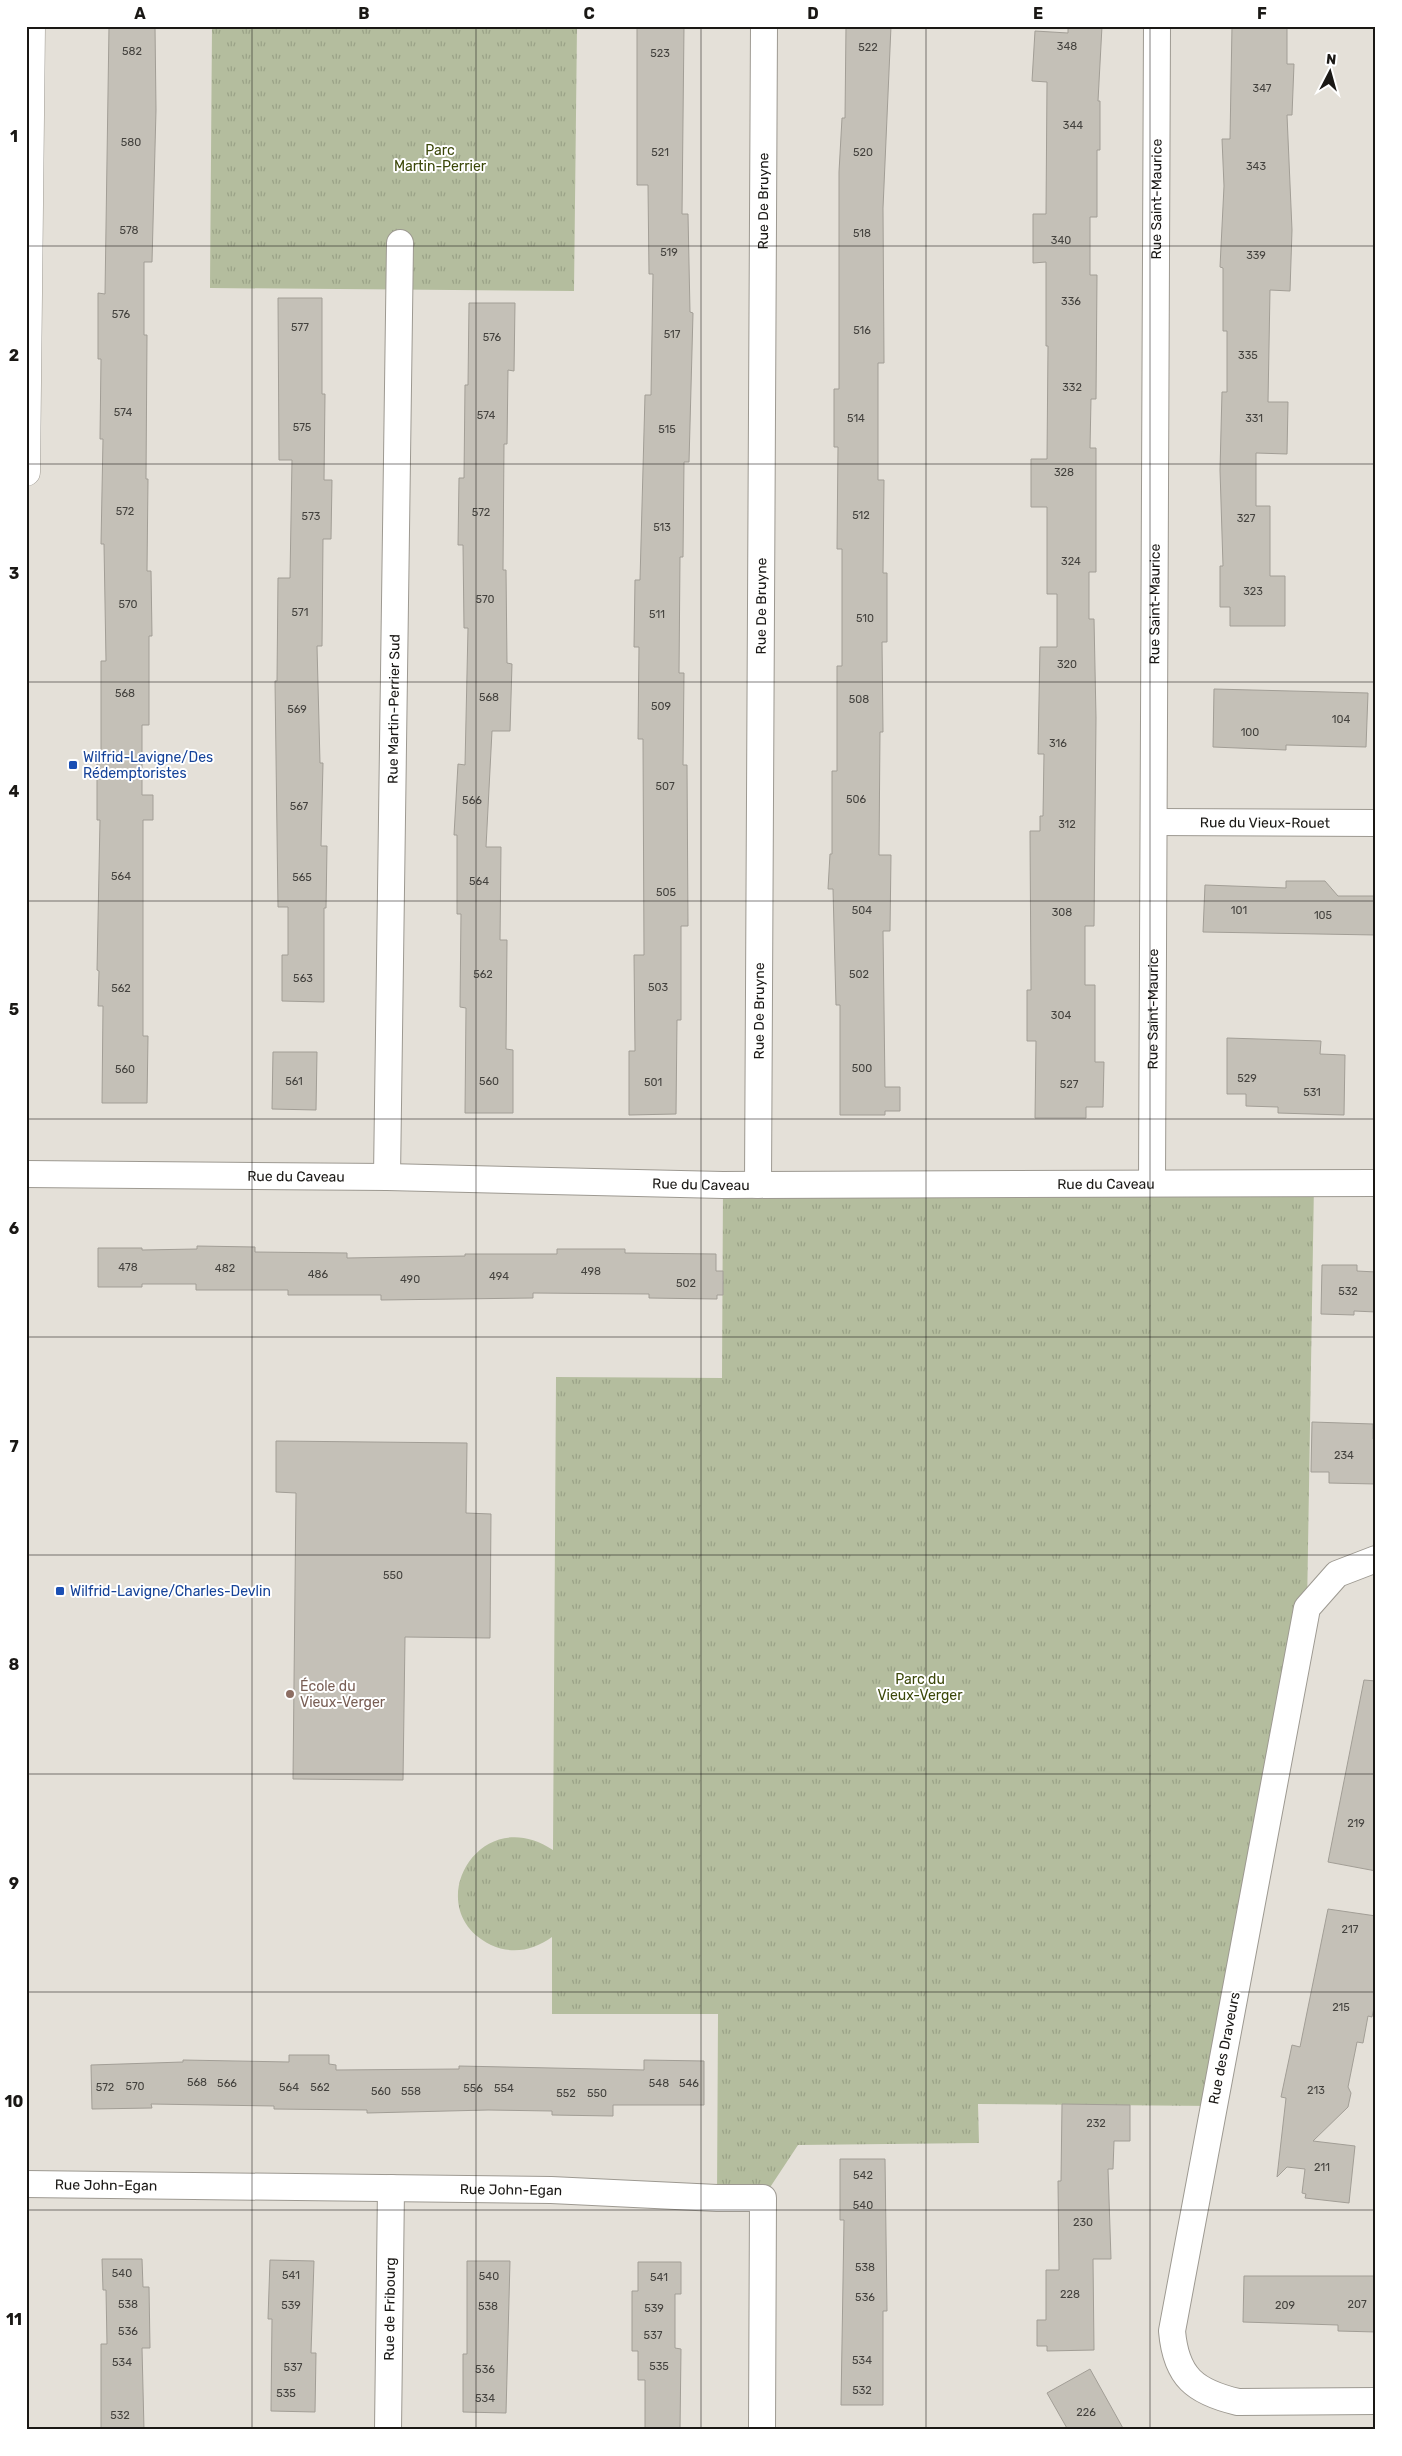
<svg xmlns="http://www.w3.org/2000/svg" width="1402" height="2456" viewBox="0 0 1402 2456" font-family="Rubik,sans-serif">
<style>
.park{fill:url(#park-tufts)}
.building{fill:#c4c0b7;stroke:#a29e96}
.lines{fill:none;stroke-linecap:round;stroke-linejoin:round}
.street-casing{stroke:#9d9991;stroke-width:28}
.secondary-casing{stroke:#9d9991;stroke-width:29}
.street{stroke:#fff;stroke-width:26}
.secondary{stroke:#fff;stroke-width:28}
.grid{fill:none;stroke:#1a1815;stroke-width:1;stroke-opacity:0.55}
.transit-dot{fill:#1a4fb4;stroke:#fff;stroke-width:2}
.education-dot{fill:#8d6e63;stroke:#fff;stroke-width:2}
.labels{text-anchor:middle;stroke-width:4;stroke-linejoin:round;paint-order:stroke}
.number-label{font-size:11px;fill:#44423e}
.park-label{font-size:14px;fill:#3b4709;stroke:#fff}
.street-label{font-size:14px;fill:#1a1815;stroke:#fff}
.transit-label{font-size:14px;fill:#164399;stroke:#fff;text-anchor:start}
.education-label{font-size:14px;fill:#785e54;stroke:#fff;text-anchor:start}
.neatline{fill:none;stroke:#1a1815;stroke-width:2}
.grid-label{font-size:16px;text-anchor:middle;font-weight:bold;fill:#1a1815}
</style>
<defs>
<pattern id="park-tufts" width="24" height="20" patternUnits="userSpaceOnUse" patternTransform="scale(1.25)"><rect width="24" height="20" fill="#b4bd9e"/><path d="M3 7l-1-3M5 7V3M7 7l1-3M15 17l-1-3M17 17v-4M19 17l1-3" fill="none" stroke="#9aa287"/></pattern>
</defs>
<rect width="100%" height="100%" fill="#e4e0d8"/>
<path class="park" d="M 212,26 L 577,26 L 574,291 L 210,288 Z
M 1314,1183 L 1307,1608 L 1214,2106 L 978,2104 L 979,2143 L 798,2145 L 763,2198 L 717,2198 L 718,2014 L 552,2014 L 552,1937 C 534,1950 513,1955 491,1945 C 418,1910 478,1800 553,1850 L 556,1377 L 722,1378 L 723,1185 Z"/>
<path class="building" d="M 109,26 L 155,26 L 156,110 L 152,262 L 144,262 L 144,335 L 147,335 L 146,479 L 148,479 L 147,571 L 151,571 L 152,636 L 149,636 L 149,725 L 142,725 L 142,795 L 153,795 L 153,820 L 143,820 L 143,1036 L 148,1036 L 147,1103 L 102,1103 L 103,1006 L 98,1006 L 99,971 L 97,970 L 100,820 L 97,820 L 97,754 L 101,754 L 101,661 L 106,661 L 104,544 L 101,544 L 103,439 L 100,439 L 101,359 L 98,359 L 98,293 L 105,294 Z
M 637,26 L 684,26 L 682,214 L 688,214 L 690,312 L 693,313 L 689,462 L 684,462 L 683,557 L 680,557 L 679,673 L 684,673 L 683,765 L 687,765 L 688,926 L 681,926 L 681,1020 L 677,1020 L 676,1114 L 629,1115 L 629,1051 L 635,1051 L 634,955 L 644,955 L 643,739 L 638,739 L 639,647 L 634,647 L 635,580 L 640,580 L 645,395 L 651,395 L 653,274 L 649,274 L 648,185 L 637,185 Z
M 846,26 L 891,26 L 883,208 L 884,363 L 878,363 L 878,480 L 884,480 L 883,573 L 887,573 L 887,642 L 882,642 L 883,732 L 880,732 L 879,855 L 891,855 L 890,931 L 883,931 L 885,1087 L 900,1087 L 900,1111 L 885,1111 L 885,1115 L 840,1115 L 840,1005 L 836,1005 L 833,889 L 828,889 L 830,854 L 832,854 L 832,771 L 837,771 L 837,666 L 842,666 L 842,549 L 837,549 L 838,447 L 834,447 L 834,389 L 839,389 L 839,172 L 842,118 L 845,118 Z
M 1068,26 L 1102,26 L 1098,101 L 1100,101 L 1100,150 L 1097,150 L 1097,217 L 1090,217 L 1090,275 L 1097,275 L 1096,399 L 1091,399 L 1090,448 L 1096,448 L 1096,572 L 1089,572 L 1089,619 L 1094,619 L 1096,718 L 1094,926 L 1085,926 L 1085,985 L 1095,985 L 1095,1062 L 1104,1062 L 1103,1107 L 1086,1107 L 1086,1118 L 1035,1118 L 1036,1041 L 1027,1041 L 1027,990 L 1031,990 L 1030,831 L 1040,831 L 1040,816 L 1043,816 L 1044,754 L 1038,754 L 1040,647 L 1057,647 L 1057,594 L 1047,594 L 1047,507 L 1031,507 L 1031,459 L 1047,459 L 1048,346 L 1046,346 L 1046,262 L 1033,263 L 1033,214 L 1046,214 L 1047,82 L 1032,81 L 1035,31 L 1068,33 Z
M 1232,26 L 1287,26 L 1287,64 L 1294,64 L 1292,115 L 1287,115 L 1292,230 L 1290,291 L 1270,290 L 1268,402 L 1288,402 L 1287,454 L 1256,453 L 1256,506 L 1270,506 L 1270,576 L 1285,576 L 1285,626 L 1230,626 L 1230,607 L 1220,607 L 1220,566 L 1223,566 L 1220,470 L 1222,392 L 1227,392 L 1227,331 L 1223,331 L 1223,268 L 1220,267 L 1224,186 L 1222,139 L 1230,139 Z
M 278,298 L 322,298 L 322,394 L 325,394 L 324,480 L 332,480 L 331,539 L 323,539 L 322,646 L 317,646 L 320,763 L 323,763 L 321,846 L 327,846 L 326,908 L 324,908 L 324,1002 L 282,1001 L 282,955 L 288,955 L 288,907 L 278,907 L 275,681 L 277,681 L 278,578 L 290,578 L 292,460 L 279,460 Z
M 469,303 L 515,303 L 514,371 L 508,370 L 507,444 L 504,444 L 503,570 L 506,570 L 507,663 L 512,664 L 510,731 L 492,731 L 486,847 L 501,847 L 500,940 L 507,940 L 506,1049 L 513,1050 L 513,1113 L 465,1113 L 466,1008 L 460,1007 L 461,914 L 457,914 L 457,835 L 454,835 L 458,764 L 465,765 L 468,628 L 464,628 L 463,545 L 458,545 L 459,478 L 464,478 L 465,385 L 468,385 Z
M 1214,689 L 1368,693 L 1366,747 L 1286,745 L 1286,750 L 1213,747 Z
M 1286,881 L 1325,881 L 1338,896 L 1376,896 L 1376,935 L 1203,932 L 1205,885 L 1286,888 Z
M 1227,1038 L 1321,1041 L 1320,1054 L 1345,1055 L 1344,1115 L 1278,1113 L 1278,1107 L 1246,1106 L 1246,1094 L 1227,1094 Z
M 273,1052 L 317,1052 L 316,1110 L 272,1109 Z
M 197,1246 L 255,1247 L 255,1252 L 347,1253 L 347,1258 L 465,1256 L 465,1254 L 557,1254 L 557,1249 L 625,1249 L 625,1253 L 716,1254 L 716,1271 L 723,1271 L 723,1295 L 717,1295 L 717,1299 L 649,1298 L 649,1294 L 533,1293 L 533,1298 L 381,1300 L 381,1295 L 288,1295 L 288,1290 L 196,1290 L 196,1284 L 142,1284 L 142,1287 L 98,1287 L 98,1248 L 142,1248 L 142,1250 L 197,1249 Z
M 1322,1265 L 1357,1265 L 1357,1271 L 1376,1272 L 1376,1312 L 1354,1311 L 1354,1315 L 1321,1314 Z
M 1312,1422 L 1373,1424 L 1373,1439 L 1376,1439 L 1376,1484 L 1329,1483 L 1329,1472 L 1311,1472 Z
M 276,1441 L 467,1443 L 466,1513 L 491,1514 L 490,1638 L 405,1637 L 403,1780 L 293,1779 L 296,1493 L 276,1492 Z
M 1364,1680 L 1376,1681 L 1376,1871 L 1328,1862 Z
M 1328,1909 L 1376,1916 L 1376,1999 L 1372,2017 L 1368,2016 L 1363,2043 L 1357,2042 L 1348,2087 L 1351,2093 L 1348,2107 L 1313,2141 L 1355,2146 L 1349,2203 L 1305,2198 L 1306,2194 L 1302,2193 L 1305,2169 L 1287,2167 L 1277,2177 L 1286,2098 L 1281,2097 L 1292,2045 L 1300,2047 Z
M 289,2055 L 329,2055 L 329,2064 L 336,2065 L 336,2070 L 459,2069 L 459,2066 L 644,2070 L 644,2060 L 704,2061 L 704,2105 L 613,2105 L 613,2116 L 552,2115 L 552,2111 L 488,2110 L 367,2113 L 367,2110 L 274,2109 L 274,2106 L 151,2104 L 152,2108 L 92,2109 L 91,2065 L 183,2062 L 183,2060 L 289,2062 Z
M 1062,2104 L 1130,2105 L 1130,2141 L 1114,2141 L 1113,2169 L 1108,2169 L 1111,2259 L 1093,2259 L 1094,2350 L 1047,2351 L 1047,2346 L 1037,2346 L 1037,2320 L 1046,2320 L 1046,2270 L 1059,2270 L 1058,2181 L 1061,2181 Z
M 840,2159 L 885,2159 L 887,2311 L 883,2311 L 883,2405 L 841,2405 L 844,2220 L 840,2220 Z
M 102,2259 L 142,2259 L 143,2287 L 149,2287 L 150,2348 L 142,2348 L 144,2430 L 101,2430 L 101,2344 L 107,2344 L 106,2290 L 103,2290 Z
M 270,2260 L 314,2261 L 311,2353 L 316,2353 L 315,2412 L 271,2411 L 272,2319 L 268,2319 Z
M 467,2261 L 510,2261 L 506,2413 L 463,2412 L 463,2354 L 467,2354 Z
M 638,2262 L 681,2262 L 681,2294 L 675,2294 L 675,2348 L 681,2349 L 680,2430 L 645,2430 L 645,2380 L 638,2380 L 638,2351 L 632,2351 L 632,2291 L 638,2291 Z
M 1244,2276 L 1376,2276 L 1376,2332 L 1338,2331 L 1338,2325 L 1243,2322 Z
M 1090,2369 L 1124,2430 L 1068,2430 L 1047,2393 Z"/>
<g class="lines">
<defs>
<g id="street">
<path id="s1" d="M 1154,822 L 1376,823"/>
<path id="s2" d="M 26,1174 L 387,1177 L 723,1185 L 1376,1183"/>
<path id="s3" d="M 387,1177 L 400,243"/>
<path id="s4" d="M 1152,1183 L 1157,26"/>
<path id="s5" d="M 758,1185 L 764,26"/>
<path d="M 1376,1559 L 1337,1574 L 1307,1608 L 1172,2331 C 1176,2377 1195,2392 1238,2402 L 1376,2401"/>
<path id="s6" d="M 26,2184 L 551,2190 L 717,2198 L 763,2198 L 762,2430"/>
<path id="s7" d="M 388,2430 L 391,2188"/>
</g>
<path id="secondary" d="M 26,472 L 31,26"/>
</defs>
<use href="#street" class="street-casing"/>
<use href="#secondary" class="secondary-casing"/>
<use href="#street" class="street"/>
<use href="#secondary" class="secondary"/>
</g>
<path class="grid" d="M 252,26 L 252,2430M 476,26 L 476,2430M 701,26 L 701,2430M 926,26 L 926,2430M 1150,26 L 1150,2430M 26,246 L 1376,246M 26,464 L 1376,464M 26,682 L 1376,682M 26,901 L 1376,901M 26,1119 L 1376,1119M 26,1337 L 1376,1337M 26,1555 L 1376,1555M 26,1774 L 1376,1774M 26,1992 L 1376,1992M 26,2210 L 1376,2210"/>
<g class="transit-dot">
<rect x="68" y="760" width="10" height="10" rx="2.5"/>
<rect x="55" y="1586" width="10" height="10" rx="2.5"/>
</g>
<circle class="education-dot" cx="290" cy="1694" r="5"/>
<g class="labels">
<g class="number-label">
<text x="1067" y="50">348</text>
<text x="868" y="51">522</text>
<text x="132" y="55">582</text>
<text x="660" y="57">523</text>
<text x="1262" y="92">347</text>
<text x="1073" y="129">344</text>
<text x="131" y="146">580</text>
<text x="660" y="156">521</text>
<text x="863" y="156">520</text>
<text x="1256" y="170">343</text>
<text x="129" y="234">578</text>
<text x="862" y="237">518</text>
<text x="1061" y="244">340</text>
<text x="669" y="256">519</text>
<text x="1256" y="259">339</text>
<text x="1071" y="305">336</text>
<text x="121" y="318">576</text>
<text x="300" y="331">577</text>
<text x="862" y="334">516</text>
<text x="672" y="338">517</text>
<text x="492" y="341">576</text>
<text x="1248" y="359">335</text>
<text x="1072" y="391">332</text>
<text x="123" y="416">574</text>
<text x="486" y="419">574</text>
<text x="856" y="422">514</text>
<text x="1254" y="422">331</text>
<text x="302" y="431">575</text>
<text x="667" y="433">515</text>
<text x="1064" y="476">328</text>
<text x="125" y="515">572</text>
<text x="481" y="516">572</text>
<text x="861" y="519">512</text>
<text x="311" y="520">573</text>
<text x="1246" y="522">327</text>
<text x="662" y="531">513</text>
<text x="1071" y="565">324</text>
<text x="1253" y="595">323</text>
<text x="485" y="603">570</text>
<text x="128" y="608">570</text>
<text x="300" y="616">571</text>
<text x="657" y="618">511</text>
<text x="865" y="622">510</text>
<text x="1067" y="668">320</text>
<text x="125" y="697">568</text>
<text x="489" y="701">568</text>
<text x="859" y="703">508</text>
<text x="661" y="710">509</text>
<text x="297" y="713">569</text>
<text x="1341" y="723">104</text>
<text x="1250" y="736">100</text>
<text x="1058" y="747">316</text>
<text x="665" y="790">507</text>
<text x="856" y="803">506</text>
<text x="472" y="804">566</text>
<text x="299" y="810">567</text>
<text x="1067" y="828">312</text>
<text x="121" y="880">564</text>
<text x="302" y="881">565</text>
<text x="479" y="885">564</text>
<text x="666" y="896">505</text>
<text x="862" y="914">504</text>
<text x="1239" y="914">101</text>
<text x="1062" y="916">308</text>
<text x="1323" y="919">105</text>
<text x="483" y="978">562</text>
<text x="859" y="978">502</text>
<text x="303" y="982">563</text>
<text x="658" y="991">503</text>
<text x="121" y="992">562</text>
<text x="1061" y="1019">304</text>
<text x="862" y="1072">500</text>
<text x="125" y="1073">560</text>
<text x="1247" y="1082">529</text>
<text x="294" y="1085">561</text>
<text x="489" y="1085">560</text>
<text x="653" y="1086">501</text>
<text x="1069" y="1088">527</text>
<text x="1312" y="1096">531</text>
<text x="128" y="1271">478</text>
<text x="225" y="1272">482</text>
<text x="591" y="1275">498</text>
<text x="318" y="1278">486</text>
<text x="499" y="1280">494</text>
<text x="410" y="1283">490</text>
<text x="686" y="1287">502</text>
<text x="1348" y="1295">532</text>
<text x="1344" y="1459">234</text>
<text x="393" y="1579">550</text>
<text x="1356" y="1827">219</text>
<text x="1350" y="1933">217</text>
<text x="1341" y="2011">215</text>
<text x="197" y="2086">568</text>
<text x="227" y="2087">566</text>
<text x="659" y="2087">548</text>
<text x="689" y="2087">546</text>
<text x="135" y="2090">570</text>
<text x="105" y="2091">572</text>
<text x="289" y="2091">564</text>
<text x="320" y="2091">562</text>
<text x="473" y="2092">556</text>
<text x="504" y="2092">554</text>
<text x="1316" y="2094">213</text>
<text x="381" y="2095">560</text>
<text x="411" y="2095">558</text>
<text x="566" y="2097">552</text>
<text x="597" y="2097">550</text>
<text x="1096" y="2127">232</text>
<text x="1322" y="2171">211</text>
<text x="863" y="2179">542</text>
<text x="863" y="2209">540</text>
<text x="1083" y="2226">230</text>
<text x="865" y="2271">538</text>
<text x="122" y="2277">540</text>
<text x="291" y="2279">541</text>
<text x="489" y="2280">540</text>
<text x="659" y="2281">541</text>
<text x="1070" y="2298">228</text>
<text x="865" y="2301">536</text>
<text x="128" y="2308">538</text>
<text x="1357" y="2308">207</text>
<text x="291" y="2309">539</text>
<text x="1285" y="2309">209</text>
<text x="488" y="2310">538</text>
<text x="654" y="2312">539</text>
<text x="128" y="2335">536</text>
<text x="653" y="2339">537</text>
<text x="862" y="2364">534</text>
<text x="122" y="2366">534</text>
<text x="659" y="2370">535</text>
<text x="293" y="2371">537</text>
<text x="485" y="2373">536</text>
<text x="862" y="2394">532</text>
<text x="286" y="2397">535</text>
<text x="485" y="2402">534</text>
<text x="1086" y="2416">226</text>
<text x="120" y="2419">532</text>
</g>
<g class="park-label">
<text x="440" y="155">Parc<tspan x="440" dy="16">Martin-Perrier</tspan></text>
<text x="920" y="1684">Parc du<tspan x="920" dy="16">Vieux-Verger</tspan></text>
</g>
<g class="street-label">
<text dy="5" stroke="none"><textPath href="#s4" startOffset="984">Rue Saint-Maurice</textPath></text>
<text dy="5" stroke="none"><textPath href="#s5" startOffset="984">Rue De Bruyne</textPath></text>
<text dy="5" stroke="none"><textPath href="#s4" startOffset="579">Rue Saint-Maurice</textPath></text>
<text dy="5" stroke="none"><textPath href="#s5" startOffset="579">Rue De Bruyne</textPath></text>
<text dy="5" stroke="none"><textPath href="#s3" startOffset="468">Rue Martin-Perrier Sud</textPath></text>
<text dy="5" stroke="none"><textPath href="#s1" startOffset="111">Rue du Vieux-Rouet</textPath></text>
<text dy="5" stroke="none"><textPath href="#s4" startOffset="174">Rue Saint-Maurice</textPath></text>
<text dy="5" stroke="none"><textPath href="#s5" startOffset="174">Rue De Bruyne</textPath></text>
<text dy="5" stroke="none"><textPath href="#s2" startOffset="270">Rue du Caveau</textPath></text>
<text dy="5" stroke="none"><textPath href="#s2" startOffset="1080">Rue du Caveau</textPath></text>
<text dy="5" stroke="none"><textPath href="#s2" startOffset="675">Rue du Caveau</textPath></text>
<text transform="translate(1224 2048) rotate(-79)" y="5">Rue des Draveurs</text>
<text dy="5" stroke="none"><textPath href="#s6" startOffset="80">Rue John-Egan</textPath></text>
<text dy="5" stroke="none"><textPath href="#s6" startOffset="485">Rue John-Egan</textPath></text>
<text dy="5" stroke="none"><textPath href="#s7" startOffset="121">Rue de Fribourg</textPath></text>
</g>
<g class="transit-label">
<text x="83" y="762">Wilfrid-Lavigne/Des<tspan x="83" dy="16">Rédemptoristes</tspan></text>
<text x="70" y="1596">Wilfrid-Lavigne/Charles-Devlin</text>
</g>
<g class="education-label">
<text x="300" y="1691">École du<tspan x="300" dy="16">Vieux-Verger</tspan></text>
</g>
</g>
<rect width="1402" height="2456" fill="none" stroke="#ffffff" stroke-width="55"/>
<g transform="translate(1330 72) rotate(6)" stroke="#ffffff" stroke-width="4" paint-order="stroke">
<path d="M0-4L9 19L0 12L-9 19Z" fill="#1a1815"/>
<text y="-8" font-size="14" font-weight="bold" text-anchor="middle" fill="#1a1815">N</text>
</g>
<rect x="28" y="28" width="1346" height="2400" class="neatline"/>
<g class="grid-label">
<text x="140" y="19">A</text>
<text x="364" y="19">B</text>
<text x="589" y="19">C</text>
<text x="813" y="19">D</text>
<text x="1038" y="19">E</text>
<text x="1262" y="19">F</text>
<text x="14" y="142">1</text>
<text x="14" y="361">2</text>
<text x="14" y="579">3</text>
<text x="14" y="797">4</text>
<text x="14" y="1015">5</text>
<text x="14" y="1234">6</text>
<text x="14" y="1452">7</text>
<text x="14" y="1670">8</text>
<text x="14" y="1889">9</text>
<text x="14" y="2107">10</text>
<text x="14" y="2325">11</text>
</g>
</svg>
